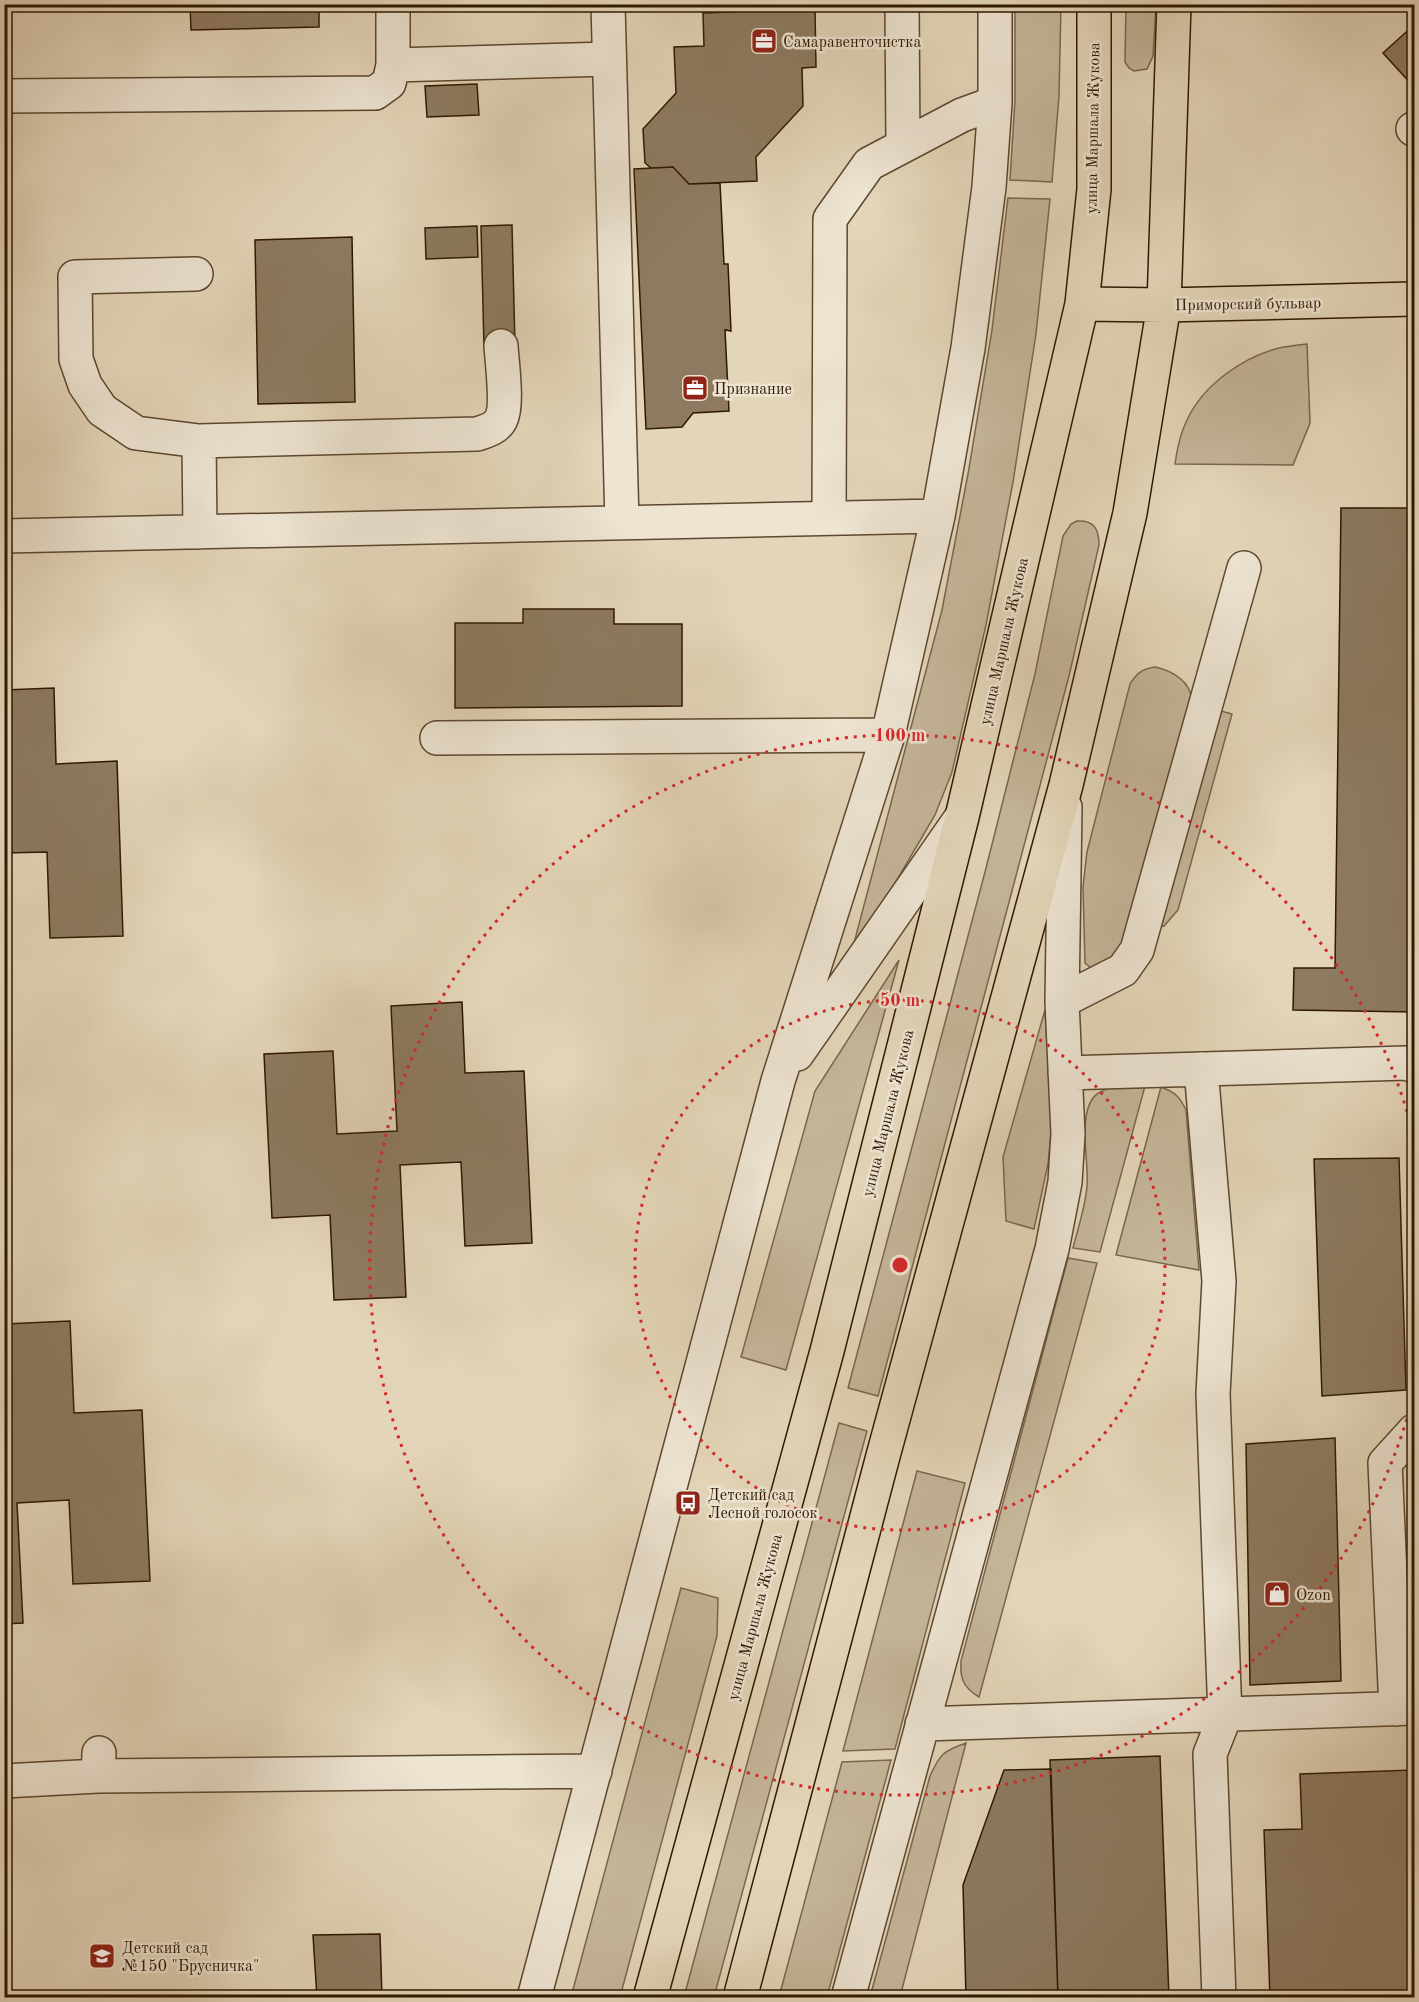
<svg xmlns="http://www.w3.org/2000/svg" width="1419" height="2002" viewBox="0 0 1419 2002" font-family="'Old Standard TT',serif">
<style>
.green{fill:#c4b59a;stroke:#7a664e;stroke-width:1.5}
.building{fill:#8d7a61;stroke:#2f1801;stroke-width:1.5}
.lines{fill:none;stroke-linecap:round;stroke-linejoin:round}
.minor-casing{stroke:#5c472f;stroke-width:36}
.major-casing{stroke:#2f1801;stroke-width:36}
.minor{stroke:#ede4d2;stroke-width:33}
.major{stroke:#e3d5b9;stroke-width:33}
.ring{fill:none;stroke:#d62828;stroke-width:3;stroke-dasharray:3 6}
.labels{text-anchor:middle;stroke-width:5;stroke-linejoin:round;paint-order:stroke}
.poi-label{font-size:16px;fill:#2f1801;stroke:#ede4d2;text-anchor:start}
.street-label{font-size:16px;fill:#2f1801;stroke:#ede4d2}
.centre{fill:#d62828;stroke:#ede4d2;stroke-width:3}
.ring-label{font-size:18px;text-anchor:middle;font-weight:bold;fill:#d62828;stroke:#ede4d2;stroke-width:5;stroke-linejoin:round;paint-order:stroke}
</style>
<rect width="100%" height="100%" fill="#e3d5b9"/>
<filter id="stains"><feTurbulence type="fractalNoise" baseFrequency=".00333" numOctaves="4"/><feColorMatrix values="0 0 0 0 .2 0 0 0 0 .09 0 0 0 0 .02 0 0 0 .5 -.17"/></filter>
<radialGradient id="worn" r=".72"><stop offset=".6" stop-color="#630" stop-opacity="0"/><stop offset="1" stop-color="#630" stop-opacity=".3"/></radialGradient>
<path class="green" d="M 1015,5 L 1061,5 L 1059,96 L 1052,182 L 1010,180 L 1015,100 Z
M 1126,5 L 1156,5 L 1153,56 L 1147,69 L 1134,71 L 1129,68 L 1125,62 Z
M 1008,198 L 1050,199 L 1036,334 L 1013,482 L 986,625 L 952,772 L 935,815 L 849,962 L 942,610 L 968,474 L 992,330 Z
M 1307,344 L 1310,423 L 1293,465 L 1175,464 C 1177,449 1180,434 1187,420 C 1203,385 1243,357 1279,348 C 1288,346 1298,345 1307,344 Z
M 1077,521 C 1094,520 1099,529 1099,545 L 1069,676 L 878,1396 L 848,1388 L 985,872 L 1035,674 L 1063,536 L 1071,524 Z
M 1155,667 C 1169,670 1185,678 1190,692 C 1192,696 1191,703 1191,707 L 1119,958 L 1091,968 L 1085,963 L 1083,887 L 1087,852 L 1130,684 C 1137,673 1142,669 1155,667 Z
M 1214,709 L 1232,714 L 1178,910 L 1164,926 L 1154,929 Z
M 899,960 L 786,1370 L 741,1357 L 815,1091 Z
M 1045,1010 L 1052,1122 L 1048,1164 L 1034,1229 L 1006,1221 L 1003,1157 Z
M 1145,1086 L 1100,1252 L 1073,1248 C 1078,1228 1086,1205 1087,1185 C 1089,1161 1078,1118 1093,1098 C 1103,1084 1130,1087 1145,1086 Z
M 1161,1087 C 1175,1092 1180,1097 1186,1110 L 1199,1270 L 1116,1255 Z
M 1068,1258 L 1097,1263 L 979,1697 C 963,1687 960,1679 961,1661 Z
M 839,1423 L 867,1431 L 714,1997 L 684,1997 Z
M 917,1471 L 965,1483 L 895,1749 L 843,1751 Z
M 681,1588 L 718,1598 L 717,1636 L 620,1997 L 571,1997 Z
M 966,1743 L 900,1997 L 870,1997 L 930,1776 C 940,1754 943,1751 966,1743 Z
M 891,1760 L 827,1997 L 779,1997 L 842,1762 Z"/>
<path class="building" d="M 190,4 L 319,4 L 319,27 L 191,30 Z
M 767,4 L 834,4 L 834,8 L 767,10 Z
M 815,9 L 816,67 L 802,68 L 803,106 L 756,157 L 757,181 L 689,184 L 673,167 L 651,168 L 645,163 L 643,129 L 676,93 L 674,47 L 704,46 L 703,13 Z
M 1414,25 L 1414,87 L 1383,53 Z
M 477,84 L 479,115 L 427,117 L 425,86 Z
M 673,167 L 689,184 L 720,183 L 724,264 L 728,264 L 731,331 L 725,330 L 729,411 L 693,413 L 682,427 L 646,429 L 634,169 Z
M 512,225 L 515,346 L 484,347 L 481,226 Z
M 477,226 L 478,257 L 426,259 L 425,228 Z
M 352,237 L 355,402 L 258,404 L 255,240 Z
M 1341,508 L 1414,508 L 1414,1012 L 1293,1010 L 1294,968 L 1335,968 Z
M 523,609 L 614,609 L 614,624 L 682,624 L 682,706 L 455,708 L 455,623 L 523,623 Z
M 54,688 L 56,764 L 117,761 L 123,936 L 50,938 L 47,852 L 4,853 L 4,690 Z
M 462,1002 L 465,1073 L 524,1071 L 532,1243 L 465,1246 L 461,1162 L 400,1165 L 406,1297 L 334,1300 L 330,1215 L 272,1218 L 264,1054 L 333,1051 L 337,1134 L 397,1131 L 391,1006 Z
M 1399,1158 L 1406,1390 L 1322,1396 L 1314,1159 Z
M 70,1321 L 74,1413 L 142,1410 L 150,1581 L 73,1584 L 69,1500 L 17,1503 L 23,1623 L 4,1624 L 4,1458 L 10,1457 L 4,1324 Z
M 1335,1438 L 1341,1681 L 1250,1685 L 1246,1444 Z
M 1160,1756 L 1169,1998 L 1058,1998 L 1050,1760 Z
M 1051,1769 L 1058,1998 L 966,1998 L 963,1885 L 1004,1770 Z
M 1414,1770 L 1414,1998 L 1270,1998 L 1264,1830 L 1302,1829 L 1300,1774 Z
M 380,1934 L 382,1998 L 317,1998 L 313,1935 Z"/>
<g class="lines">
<defs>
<path id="minor" d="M 608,4 L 622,522
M 902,4 L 903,146
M 393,65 L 609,59
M 4,96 L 375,93 L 389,83 L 393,65 L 393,4
M 1413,129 L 1414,129
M 196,274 L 75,277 L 76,359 L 85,385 L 102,410 L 136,433 L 199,441 L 477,434 C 486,431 497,428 501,419 C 508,406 502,362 501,346
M 199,441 L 200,532
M 829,518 L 830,219 L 869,164 L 962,115 L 995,103
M 4,536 L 938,516
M 437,738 L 888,735
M 1062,1001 L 1123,970 L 1137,950 L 1244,568
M 797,1054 L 961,818
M 1201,1069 L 1219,1281 L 1213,1394 L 1225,1716 L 1210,1754 L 1219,1998
M 1065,1073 L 1406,1063 L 1414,1066
M 1396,1709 L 1385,1463 L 1414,1431
M 922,1724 L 1414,1708
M 99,1753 L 98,1776 L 595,1771
M 4,1781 L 98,1776
M 534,1998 L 778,1081 L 888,735 L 938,516 L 968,348 L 989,187 L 995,103 L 995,4
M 848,1998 L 1052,1249 L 1065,1182 L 1068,1134 L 1062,1001 L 1065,807"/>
<path id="major" d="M 1082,304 L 1164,305 L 1414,299
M 650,1998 L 827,1351 L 962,817 L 1082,304 L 1094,189 L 1094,4
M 740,1998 L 883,1456 L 1066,785 L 1130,513 L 1164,305 L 1174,4"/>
</defs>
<use href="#minor" class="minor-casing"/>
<use href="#major" class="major-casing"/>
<use href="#minor" class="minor"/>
<use href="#major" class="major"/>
</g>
<g class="ring">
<circle cx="900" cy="1265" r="265"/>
<path d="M1414 1393A530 530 0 1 1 1414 1137"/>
</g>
<defs>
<symbol id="office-square" viewBox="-11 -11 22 22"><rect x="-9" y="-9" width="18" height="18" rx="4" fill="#8f2418" stroke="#ede4d2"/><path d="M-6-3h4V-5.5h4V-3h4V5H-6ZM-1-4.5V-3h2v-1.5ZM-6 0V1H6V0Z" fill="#fff"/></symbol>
<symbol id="bus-square" viewBox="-11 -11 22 22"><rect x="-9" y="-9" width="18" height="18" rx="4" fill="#8f2418" stroke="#ede4d2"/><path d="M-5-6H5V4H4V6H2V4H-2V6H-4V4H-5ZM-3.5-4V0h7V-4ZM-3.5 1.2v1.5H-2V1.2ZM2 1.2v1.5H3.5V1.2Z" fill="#fff"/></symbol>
<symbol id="shop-square" viewBox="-11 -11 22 22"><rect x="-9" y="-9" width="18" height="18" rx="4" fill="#8f2418" stroke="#ede4d2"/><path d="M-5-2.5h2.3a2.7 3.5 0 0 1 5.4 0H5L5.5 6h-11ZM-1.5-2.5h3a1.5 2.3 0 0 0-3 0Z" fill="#fff"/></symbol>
<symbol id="school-square" viewBox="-11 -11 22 22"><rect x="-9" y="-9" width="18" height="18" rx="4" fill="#8f2418" stroke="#ede4d2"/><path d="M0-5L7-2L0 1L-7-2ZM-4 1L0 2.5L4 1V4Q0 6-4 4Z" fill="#fff"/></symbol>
</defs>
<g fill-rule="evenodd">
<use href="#office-square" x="749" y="26" width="30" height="30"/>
<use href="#office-square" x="680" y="373" width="30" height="30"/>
<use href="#bus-square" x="673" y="1488" width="30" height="30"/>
<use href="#shop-square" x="1262" y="1579" width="30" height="30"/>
<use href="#school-square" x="87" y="1941" width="30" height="30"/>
</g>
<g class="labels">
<g class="poi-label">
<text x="783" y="47">Самаравенточистка</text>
<text x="714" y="394">Признание</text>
<text x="708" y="1500">Детский сад<tspan x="708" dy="18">Лесной голосок</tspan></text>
<text x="1296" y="1600">Ozon</text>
<text x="122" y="1953">Детский сад<tspan x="122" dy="18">№150 "Брусничка"</tspan></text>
</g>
<g class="street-label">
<text transform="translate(1092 128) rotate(-89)" y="6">улица Маршала Жукова</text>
<text transform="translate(1248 303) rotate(-1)" y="6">Приморский бульвар</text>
<text transform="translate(1003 641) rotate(-77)" y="6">улица Маршала Жукова</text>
<text transform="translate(887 1113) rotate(-76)" y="6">улица Маршала Жукова</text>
<text transform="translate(754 1617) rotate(-75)" y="6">улица Маршала Жукова</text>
</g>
</g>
<circle cx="900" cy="1265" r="9" class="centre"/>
<g class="ring-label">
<text x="900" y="741">100 m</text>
<text x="900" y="1006">50 m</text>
</g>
<rect width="1419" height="2002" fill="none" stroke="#e3d5b9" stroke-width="24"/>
<rect x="6" y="6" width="1407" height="1990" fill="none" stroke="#2f1801" stroke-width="3"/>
<rect x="12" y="12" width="1395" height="1978" fill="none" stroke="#2f1801" stroke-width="1.5"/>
<rect width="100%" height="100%" filter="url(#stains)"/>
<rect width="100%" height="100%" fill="url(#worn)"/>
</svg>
